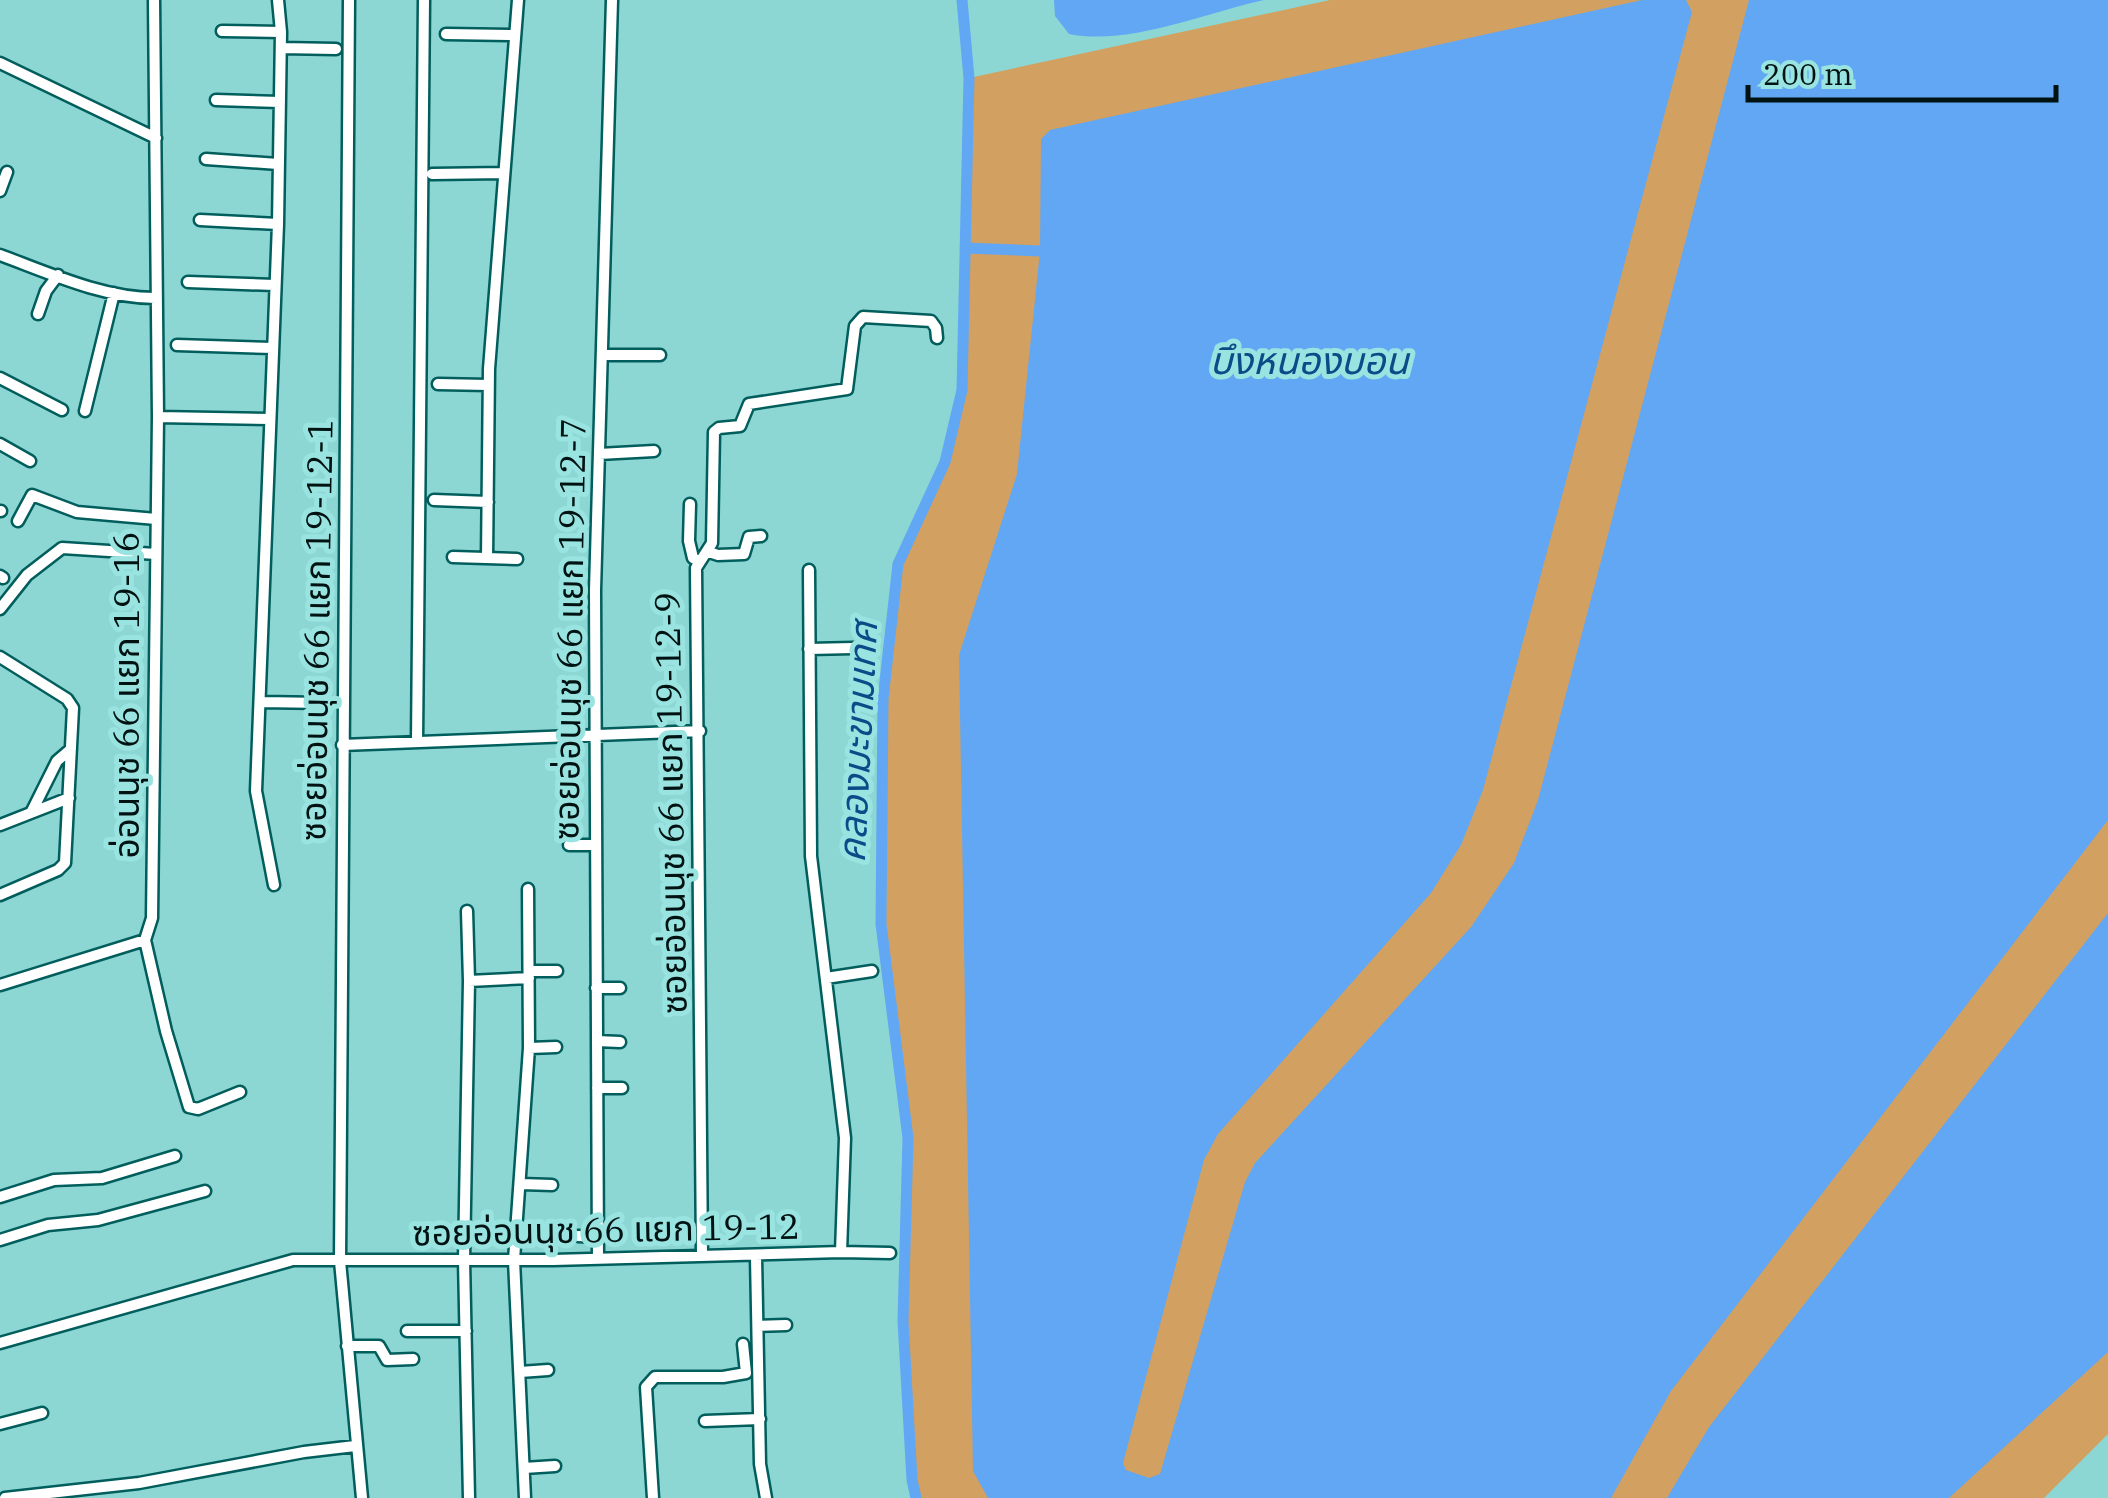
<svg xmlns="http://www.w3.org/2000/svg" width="2108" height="1498" viewBox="0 0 2108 1498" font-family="'IBM Plex Serif','Noto Sans Thai',serif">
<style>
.green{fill:#d2a060}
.water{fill:#62a7f4}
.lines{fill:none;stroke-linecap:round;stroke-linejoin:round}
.canal{stroke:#62a7f4;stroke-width:11}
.minor-casing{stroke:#015e5c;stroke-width:15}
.minor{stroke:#fff;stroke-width:10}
.labels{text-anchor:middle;stroke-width:10;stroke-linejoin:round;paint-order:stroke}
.street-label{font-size:35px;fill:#001211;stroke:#99e4e1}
.water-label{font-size:38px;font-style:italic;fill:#0a4b88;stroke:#99e4e1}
</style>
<rect width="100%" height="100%" fill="#8cd7d4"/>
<path class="green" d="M 1330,0 L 2108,0 L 2108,1434 L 2044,1498 L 916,1498 L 912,1480 L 903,1321 L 907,1138 L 881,924 L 883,699 L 898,564 L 945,462 L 962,390 L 969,78 Z"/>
<path class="water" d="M 1054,0 L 1264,0 C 1204,13 1129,46 1069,34 L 1055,16 Z
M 1642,0 L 1686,0 L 1692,12 L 1483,790 L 1461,845 L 1431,893 L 1218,1134 L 1204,1160 L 1123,1463 L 1126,1470 L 1149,1478 L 1160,1474 L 1245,1182 L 1255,1163 L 1471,927 L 1514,863 L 1538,800 L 1749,0 L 2108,0 L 2108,820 L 1671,1391 L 1611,1498 L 988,1498 L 973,1471 L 959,655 L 1017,474 L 1040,251 L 1041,139 L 1050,130 Z
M 2108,913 L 2108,1352 L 1949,1498 L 1667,1498 L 1709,1427 Z"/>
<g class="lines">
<path class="canal" d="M 965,248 L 1040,251
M 916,1498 L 912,1480 L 903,1321 L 908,1138 L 881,924 L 883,699 L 898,564 L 945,462 L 962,390 L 969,78 L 962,0"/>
<defs>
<path id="minor" d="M 349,0 L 340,1261 L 362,1498
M 222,31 L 281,32
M 446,34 L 515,35
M 281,48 L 336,49
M 0,63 L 156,138
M 216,100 L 280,102
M 206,159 L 278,164
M 432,174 L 504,173
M 0,191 L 7,172
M 200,220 L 278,224
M 0,255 C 49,273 103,298 155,298
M 188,282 L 274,285
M 38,314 L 46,291 L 58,275
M 177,345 L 273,348
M 602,355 L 660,355
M 0,378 L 62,410
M 438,384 L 488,385
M 85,411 L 114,293
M 158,417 L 270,419
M 0,444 L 30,461
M 599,454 L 654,451
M 434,500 L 488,502
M 690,504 L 689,541 L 693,558 L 698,561
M 0,511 L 1,511
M 18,521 L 32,495 L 77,512 L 156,519
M 709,552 L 718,555 L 744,554 L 749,537 L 761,536
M 453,557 L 517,559
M 487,558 L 489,369 L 518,0
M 0,576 L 3,578
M 0,609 L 27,575 L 62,548 L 156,554
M 809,649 L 853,648
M 0,657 L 67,699 L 73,708 L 65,863 L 58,870 L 0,895
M 261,702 L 324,703
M 417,742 L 424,0
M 342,745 L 700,731
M 31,813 L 57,761 L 71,749
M 0,825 L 69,798
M 569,845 L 595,845
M 274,885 L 256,791 L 278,224 L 281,32 L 278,0
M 467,911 L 469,981 L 464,1260 L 469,1498
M 145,940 L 166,1031 L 189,1107 L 198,1109 L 240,1092
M 529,971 L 557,971
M 826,978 L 872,971
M 469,981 L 529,978
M 0,985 L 145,940 L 152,918 L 158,417 L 154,0
M 596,988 L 620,988
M 597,1041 L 620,1042
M 529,1048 L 556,1047
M 597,1088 L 622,1088
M 521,1184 L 552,1185
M 0,1197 L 54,1180 L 102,1178 L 175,1156
M 578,1236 L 598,1237
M 0,1240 L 48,1225 L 98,1220 L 205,1191
M 841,1252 L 890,1253
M 702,1256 L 696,568 L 712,543 L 714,432 L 719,428 L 740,426 L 749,404 L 847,389 L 855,326 L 863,317 L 931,321 L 936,328 L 937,338
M 756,1257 L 760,1464 L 766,1498
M 598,1259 L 595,590 L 612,0
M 758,1326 L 786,1325
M 407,1331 L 466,1331
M 0,1343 L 293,1260 L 553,1260 L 841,1252 L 845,1138 L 811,856 L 809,570
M 347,1346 L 379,1346 L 387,1360 L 413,1359
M 520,1372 L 548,1370
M 705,1421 L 760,1419
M 0,1424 L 42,1413
M 524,1468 L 555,1466
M 5,1498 L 139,1483 L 304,1452 L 355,1446
M 525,1498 L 514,1260 L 529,1048 L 528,889
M 653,1498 L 646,1387 L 655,1377 L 723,1377 L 746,1373 L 743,1344"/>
</defs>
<use href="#minor" class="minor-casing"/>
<use href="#minor" class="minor"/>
</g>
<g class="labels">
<g class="street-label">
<text transform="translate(570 629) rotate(-89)" y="12">ซอยอ่อนนุช 66 แยก 19-12-7</text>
<text transform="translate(317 630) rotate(-89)" y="12">ซอยอ่อนนุช 66 แยก 19-12-1</text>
<text transform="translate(127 695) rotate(-90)" y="12">อ่อนนุช 66 แยก 19-16</text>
<text transform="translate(671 803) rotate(-91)" y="12">ซอยอ่อนนุช 66 แยก 19-12-9</text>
<text transform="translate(606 1230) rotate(-1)" y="12">ซอยอ่อนนุช 66 แยก 19-12</text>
</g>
<g class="water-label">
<text x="1309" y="374">บึงหนองบอน</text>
<text transform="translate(858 742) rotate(-87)" y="13">คลองมะขามเทศ</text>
</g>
</g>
<path d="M1748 85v15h308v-15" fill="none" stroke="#001211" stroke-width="5"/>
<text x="1763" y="85" font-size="30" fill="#001211" stroke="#99e4e1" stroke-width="8" paint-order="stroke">200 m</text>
</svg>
